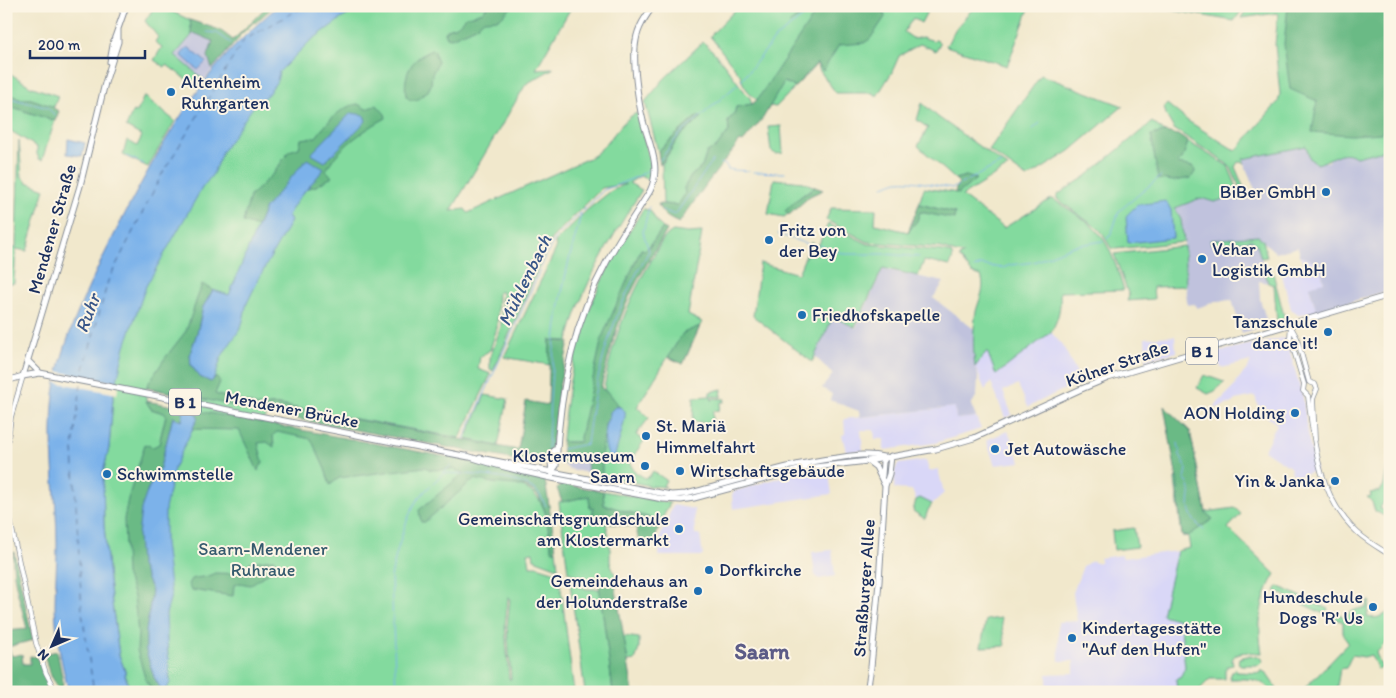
<svg xmlns="http://www.w3.org/2000/svg" width="1396" height="698" viewBox="0 0 1396 698" font-family="Itim,sans-serif">
<style>
.built{fill:#d9d7f7}
.industrial{fill:#c0c2dd}
.green{fill:#83da9e;stroke:#4f847e;fill-rule:evenodd}
.forest{fill:#6aba85;stroke:#427472}
.water{fill:#7bb2ea;stroke:#4b70a4}
.pier{fill:#f1e8cc}
.lines{fill:none;stroke-linecap:round;stroke-linejoin:round}
.stream{stroke:#7bb2ea;stroke-width:1}
.ferry{stroke:#385688;stroke-width:1;stroke-dasharray:6 5;stroke-linecap:butt}
.minor-casing{stroke:#868c95;stroke-width:5.5}
.major-casing{stroke:#868c95;stroke-width:7}
.minor{stroke:#fff;stroke-width:4}
.major{stroke:#fff;stroke-width:5}
.poi-dot{fill:#1f6fb2;stroke:#fcf5e5;stroke-width:2}
.labels{text-anchor:middle;stroke-width:4;stroke-linejoin:round;paint-order:stroke}
.shield{fill:#fcf5e5;stroke:#5e6a86;stroke-width:1}
.shield-label{font-size:16px;font-weight:bold;fill:#1b2f5e}
.poi-label{font-size:18px;fill:#1b2f5e;stroke:#fcf5e5;text-anchor:start}
.street-label{font-size:18px;fill:#1b2f5e;stroke:#fcf5e5}
.park-label{font-size:18px;fill:#355a6e;stroke:#fcf5e5}
.water-label{font-size:19px;font-style:italic;fill:#385688;stroke:#fcf5e5}
.district-label{font-size:22px;font-weight:bold;fill:#5c5c87;stroke:#fcf5e5}
</style>
<rect width="100%" height="100%" fill="#fcf5e5"/>
<filter id="ink" filterUnits="userSpaceOnUse"><feTurbulence type="fractalNoise" baseFrequency=".02" numOctaves="2"/><feDisplacementMap in="SourceGraphic" scale="10" xChannelSelector="R" yChannelSelector="G"/><feConvolveMatrix kernelMatrix="1 2 1 2 8 2 1 2 1" color-interpolation-filters="sRGB"/></filter>
<filter id="wash" filterUnits="userSpaceOnUse"><feTurbulence type="fractalNoise" baseFrequency=".0096" numOctaves="4" result="noise"/><feDisplacementMap in="SourceGraphic" scale="20" xChannelSelector="R" yChannelSelector="G"/><feGaussianBlur stdDeviation="1.12" result="paint"/><feColorMatrix in="noise" values="0 0 0 0 0 0 0 0 0 0 0 0 0 0 0 0 0 1.4 0 .05"/><feComposite in="paint" operator="in"/></filter>
<g filter="url(#wash)">
<rect width="100%" height="100%" fill="#f1e8cc"/>
<path class="built" d="M 1300,256 L 1319,263 L 1324,283 L 1309,287 L 1317,312 L 1306,315 L 1305,313 L 1298,315 L 1291,309 L 1281,271 L 1303,265 Z
M 1051,332 L 1063,346 L 1081,381 L 1028,407 L 1018,385 L 1003,391 L 1012,415 L 1005,418 L 991,382 L 985,390 L 975,367 L 987,351 L 996,375 Z
M 1175,336 L 1176,352 L 1146,360 L 1145,338 Z
M 1281,338 L 1285,339 L 1287,341 L 1303,398 L 1308,437 L 1316,470 L 1294,478 L 1290,467 L 1264,450 L 1277,424 L 1260,412 L 1255,396 L 1235,400 L 1232,403 L 1211,410 L 1237,384 L 1235,383 L 1248,368 L 1251,361 L 1221,368 L 1216,353 L 1249,344 L 1259,344 Z
M 955,407 L 956,419 L 976,417 L 981,429 L 935,443 L 884,450 L 884,439 L 875,439 L 874,430 L 861,430 L 863,451 L 846,451 L 842,435 L 845,434 L 844,419 Z
M 1008,431 L 1021,462 L 995,465 L 986,440 Z
M 926,460 L 929,471 L 938,469 L 944,493 L 932,504 L 920,498 L 916,500 L 912,490 L 894,489 L 895,470 L 898,464 Z
M 828,468 L 832,494 L 733,509 L 732,495 L 735,491 L 785,476 Z
M 673,505 L 694,509 L 695,534 L 700,534 L 703,556 L 659,556 L 660,537 Z
M 832,550 L 835,576 L 819,579 L 815,575 L 812,552 Z
M 1177,551 L 1163,615 L 1180,620 L 1185,667 L 1180,678 L 1176,679 L 1177,692 L 1047,692 L 1047,674 L 1074,673 L 1074,661 L 1059,661 L 1058,622 L 1077,621 L 1073,593 L 1083,566 L 1093,560 L 1094,563 L 1100,562 L 1100,558 L 1122,555 L 1123,558 Z"/>
<path class="industrial" d="M 190,20 L 233,46 L 204,80 L 175,55 L 192,35 Z
M 1390,144 L 1390,290 L 1317,312 L 1309,286 L 1324,282 L 1319,263 L 1300,256 L 1298,247 L 1276,253 L 1264,242 L 1257,242 L 1268,283 L 1259,281 L 1260,299 L 1268,326 L 1242,333 L 1232,300 L 1218,301 L 1197,308 L 1194,304 L 1187,305 L 1184,242 L 1181,220 L 1175,208 L 1201,198 L 1214,202 L 1240,195 L 1243,201 L 1258,196 L 1242,159 L 1306,146 L 1310,159 L 1327,162 L 1332,157 L 1341,154 L 1352,154 L 1356,157 L 1384,150 Z
M 883,269 L 944,282 L 933,298 L 974,329 L 973,346 L 975,366 L 978,376 L 977,395 L 971,405 L 976,417 L 956,419 L 955,407 L 860,417 L 859,411 L 830,400 L 832,394 L 822,388 L 833,374 L 814,356 L 833,317 L 856,328 Z
M 580,458 L 587,460 L 588,473 L 569,469 L 563,465 Z"/>
<path class="green" d="M 155,6 L 160,6 L 190,20 L 192,35 L 175,55 L 204,80 L 198,88 L 167,65 L 164,67 L 154,60 L 162,47 L 155,42 L 158,37 L 145,21 Z
M 304,6 L 572,6 L 536,69 L 554,68 L 526,84 L 451,211 L 465,209 L 468,213 L 591,157 C 608,147 621,119 637,113 L 651,166 L 650,181 L 640,176 L 629,183 L 642,190 C 612,237 581,286 568,341 L 550,340 L 550,365 L 504,357 L 556,249 L 555,242 L 587,210 L 611,191 L 626,184 L 602,188 L 551,239 L 493,371 L 490,369 L 490,358 L 501,326 L 502,292 L 498,292 L 497,328 L 490,350 L 480,357 L 478,369 L 491,374 L 460,438 L 279,405 L 270,405 L 263,424 L 517,472 L 516,485 C 548,493 547,521 552,549 L 556,550 L 558,568 L 534,559 L 533,552 L 528,553 L 530,566 L 537,566 L 559,573 L 574,692 L 156,692 L 146,678 L 151,689 L 150,692 L 133,692 L 129,687 L 125,675 L 125,671 L 119,655 L 109,581 L 104,525 L 103,473 L 109,448 L 113,398 L 117,382 L 100,325 ZM 146,388 L 199,398 L 196,410 L 174,406 L 167,417 L 161,436 L 166,415 L 164,413 L 151,409 L 146,401 ZM 508,598 L 510,598 L 507,627 L 511,679 L 509,679 L 505,625 Z
M 739,6 L 812,6 L 789,24 L 816,6 L 930,6 L 921,23 L 913,18 L 904,32 L 914,39 L 922,37 L 934,41 L 936,39 L 940,43 L 936,51 L 920,44 L 899,56 L 892,72 L 877,96 L 873,93 L 836,93 L 820,71 L 817,64 L 776,107 L 770,106 L 768,109 C 758,101 742,89 741,76 L 710,36 Z
M 975,6 L 1030,6 L 1007,66 L 946,46 L 956,28 Z
M 1157,6 L 1245,6 L 1234,21 L 1171,10 Z
M 1250,6 L 1390,6 L 1390,144 L 1384,150 L 1356,157 C 1342,147 1330,161 1317,164 L 1310,159 L 1306,146 L 1243,159 L 1244,163 L 1238,162 L 1235,167 L 1248,198 L 1245,199 L 1231,168 L 1226,163 L 1174,129 L 1167,117 L 1164,108 L 1167,104 L 1188,121 L 1236,151 L 1278,102 L 1280,94 L 1275,45 L 1278,13 L 1241,18 L 1246,10 L 1252,9 Z
M 703,42 C 722,57 734,80 750,98 L 752,104 L 736,107 L 734,115 L 728,120 L 729,131 L 716,148 L 707,152 L 702,167 L 691,176 L 684,188 L 686,194 L 678,205 L 663,204 L 662,164 L 679,137 L 701,118 L 698,115 L 658,151 L 645,102 L 664,79 Z
M 6,71 L 30,86 L 58,96 L 54,107 L 31,99 L 19,99 L 6,91 Z
M 1041,75 L 1123,106 L 1070,151 L 1027,178 L 989,150 Z
M 144,96 L 175,121 L 148,167 L 123,155 L 127,140 L 137,146 L 142,136 L 126,127 L 133,111 L 137,112 Z
M 922,103 L 938,117 L 1008,167 L 962,196 L 1004,228 L 1051,199 L 1053,199 C 1068,209 1086,219 1098,232 C 1112,248 1117,270 1124,290 L 1060,292 C 1061,307 1059,318 1051,332 L 996,375 L 987,351 L 975,367 C 973,350 973,335 975,318 C 976,303 987,291 981,276 L 972,273 L 959,257 L 964,254 L 956,253 L 942,248 L 868,242 L 826,220 L 831,208 L 876,209 L 875,224 L 908,232 L 920,212 L 954,218 L 955,213 L 919,204 L 924,188 L 958,193 L 966,176 L 955,179 L 918,146 L 928,128 L 917,120 Z
M 6,105 L 55,121 L 42,160 L 39,159 L 37,154 L 37,147 L 6,128 Z
M 1152,122 L 1165,132 L 1151,135 L 1172,180 L 1191,178 L 1177,164 L 1182,159 L 1188,142 L 1228,166 L 1240,195 L 1214,202 L 1201,198 L 1175,208 L 1181,220 L 1184,242 L 1115,249 L 1111,248 L 1100,230 L 1057,199 L 1057,195 L 1085,177 Z
M 781,126 L 783,153 L 776,154 L 771,151 L 768,127 Z
M 19,140 L 22,177 L 27,182 L 45,189 L 27,251 L 16,249 L 14,283 L 6,284 L 6,247 L 16,248 Z
M 774,179 L 803,182 L 815,187 L 805,193 L 786,211 L 788,214 L 784,217 L 768,214 Z
M 643,209 L 650,210 L 657,222 L 663,228 L 648,248 L 645,250 L 641,249 L 579,442 L 565,442 L 562,439 C 567,382 579,327 604,276 C 615,253 630,231 643,209 Z
M 828,224 L 868,244 L 943,251 L 951,253 L 953,257 L 950,266 L 924,261 L 918,276 L 883,268 L 855,327 L 833,317 L 812,362 L 753,316 L 760,263 L 798,274 L 811,242 L 818,246 Z
M 673,231 L 688,233 L 702,232 L 688,315 L 702,322 L 683,364 L 668,357 L 637,407 L 649,418 L 636,435 L 644,441 L 629,462 L 635,472 L 645,478 L 649,477 L 653,471 L 666,480 L 663,486 L 666,487 L 650,486 L 596,474 C 599,444 600,413 605,383 C 611,344 631,294 651,261 C 657,251 662,236 673,231 Z
M 1258,236 L 1263,240 L 1267,257 L 1261,258 L 1257,245 L 1252,240 L 1211,244 L 1210,240 Z
M 1184,246 L 1186,286 L 1153,287 L 1154,299 L 1127,301 L 1129,296 L 1114,254 Z
M 1265,272 L 1273,273 L 1284,316 L 1282,321 L 1277,323 L 1274,285 L 1268,283 Z
M 1204,375 L 1224,382 L 1225,382 L 1215,391 L 1208,394 L 1197,388 Z
M 722,389 L 721,397 L 711,396 L 712,401 L 713,398 L 725,399 L 724,402 L 721,402 L 719,410 L 713,411 L 712,424 L 693,421 L 694,397 L 710,396 L 710,392 Z
M 485,395 L 508,399 L 498,446 L 466,439 Z
M 1190,431 L 1206,512 L 1235,508 L 1241,514 L 1228,528 L 1275,574 C 1260,599 1257,625 1262,653 C 1251,653 1236,649 1232,660 L 1233,665 L 1228,666 L 1225,670 L 1225,679 L 1210,679 L 1197,692 L 1177,692 L 1176,679 L 1180,678 L 1185,667 L 1180,620 L 1162,615 L 1177,551 L 1190,548 L 1188,536 L 1182,536 L 1175,480 Z
M 1387,468 L 1390,468 L 1384,502 L 1380,508 L 1390,514 L 1390,519 L 1375,511 L 1372,502 L 1367,497 L 1371,496 L 1370,493 L 1380,491 L 1384,485 Z
M 603,491 L 670,503 L 661,521 L 604,505 Z
M 589,496 L 590,507 L 593,508 L 593,519 L 606,523 L 610,543 L 610,562 L 617,579 L 592,581 L 568,572 L 559,502 Z
M 920,498 L 932,504 L 928,510 L 925,519 L 913,511 L 916,500 Z
M 1134,528 L 1137,547 L 1114,550 L 1112,531 Z
M 570,583 L 587,589 L 600,589 L 613,692 L 585,692 Z
M 1278,586 L 1328,609 L 1326,615 L 1275,591 Z
M 1368,601 L 1370,601 L 1367,617 C 1376,619 1384,617 1390,610 L 1389,640 L 1376,653 L 1382,668 L 1378,670 L 1371,655 L 1364,657 L 1352,655 L 1346,668 L 1340,669 L 1336,692 L 1301,692 L 1348,643 L 1343,633 L 1343,622 L 1331,617 L 1333,612 L 1345,617 C 1351,611 1357,608 1366,608 Z
M 1001,618 L 1005,646 L 981,647 L 986,620 Z
M 623,636 L 639,638 L 639,649 L 635,660 L 628,661 Z
M 1247,656 L 1261,657 L 1263,661 L 1259,665 L 1241,665 L 1238,663 L 1239,658 Z
M 1236,669 L 1237,672 L 1261,673 L 1261,670 L 1266,673 L 1279,692 L 1272,692 C 1261,677 1246,679 1229,679 L 1232,672 Z"/>
<path class="forest" d="M 267,6 L 274,6 L 255,23 L 254,22 L 239,36 L 239,38 L 212,69 L 208,56 L 213,41 L 194,33 L 192,35 L 190,20 L 220,30 L 233,40 Z
M 487,6 L 513,6 L 499,19 L 484,20 L 476,27 L 451,38 L 447,37 L 445,32 L 449,28 L 457,26 L 466,17 L 483,12 Z
M 820,6 L 886,6 L 883,8 L 885,17 L 870,39 L 864,43 L 839,45 L 823,71 L 817,63 L 795,87 L 784,82 L 763,118 L 743,142 L 740,141 L 708,182 L 679,223 C 668,218 662,215 658,204 L 678,205 L 685,194 L 684,188 L 691,176 L 702,167 L 707,152 L 716,148 L 729,131 L 728,120 L 734,115 L 736,107 L 752,104 L 757,100 Z
M 1288,6 L 1390,6 L 1390,123 L 1386,126 L 1381,133 L 1351,135 L 1312,132 L 1317,101 L 1290,89 L 1284,44 Z
M 432,50 L 435,51 L 435,55 L 438,62 L 432,74 L 431,85 L 428,91 L 417,100 L 410,100 L 406,96 C 403,74 411,58 432,50 Z
M 6,91 L 19,99 L 31,99 L 54,107 L 53,108 L 59,111 L 55,121 L 6,105 Z
M 358,104 L 366,109 L 377,105 L 385,114 L 386,118 C 365,129 337,149 326,170 L 332,177 L 316,186 L 305,189 L 324,169 L 265,208 L 257,227 L 243,222 L 250,196 L 274,173 L 289,151 L 299,148 L 301,139 L 316,137 C 327,123 340,106 358,104 Z
M 699,115 L 701,118 L 679,137 L 660,165 L 658,151 Z
M 1165,132 L 1178,135 L 1188,142 L 1182,159 L 1177,164 L 1194,167 L 1195,172 L 1191,178 L 1174,181 L 1158,179 L 1151,135 Z
M 966,176 L 976,179 L 958,194 L 955,193 L 957,185 L 959,183 L 955,179 Z
M 815,187 L 823,190 L 810,196 L 789,215 L 785,211 L 796,200 Z
M 919,204 L 955,213 L 954,219 L 920,212 L 917,221 L 908,232 Z
M 663,228 L 667,230 C 655,251 641,272 631,293 C 617,323 608,356 601,388 L 610,394 L 620,407 L 617,407 L 605,424 L 606,432 L 602,443 L 602,475 L 588,473 L 587,460 L 580,458 L 563,464 L 562,439 L 565,442 L 579,442 L 602,337 L 641,249 L 645,250 L 648,248 Z
M 202,284 L 213,290 L 203,307 L 197,333 L 190,353 L 191,365 L 200,377 L 211,382 L 216,377 L 220,382 L 215,394 L 262,407 L 269,405 L 279,405 L 518,450 L 526,401 L 548,405 L 550,340 L 569,342 L 559,387 L 554,434 L 547,462 L 543,465 L 297,419 L 146,387 L 165,358 L 186,331 Z
M 700,326 L 683,364 L 668,357 L 683,333 Z
M 146,401 L 184,408 L 182,421 L 173,417 L 160,468 L 148,489 L 140,563 L 152,591 L 146,632 L 146,651 L 154,677 L 162,690 L 167,688 L 171,692 L 150,692 L 151,689 L 145,678 L 137,650 L 138,633 L 134,597 L 126,574 L 124,519 L 128,499 L 145,444 L 153,447 L 159,444 L 166,415 L 164,413 L 151,409 Z
M 1164,406 L 1190,431 L 1206,513 L 1213,519 L 1188,536 L 1182,536 L 1177,479 Z
M 193,410 L 475,462 L 545,480 L 556,550 L 552,550 L 545,511 L 539,497 L 533,491 L 526,487 L 516,485 L 492,483 L 474,479 L 425,522 L 421,522 L 419,510 L 464,473 L 452,469 L 431,470 L 425,467 L 339,478 L 330,485 L 325,469 L 311,439 L 277,432 L 273,435 L 274,447 L 267,442 L 258,443 L 263,462 L 258,471 L 239,430 L 191,429 L 197,417 Z
M 561,484 L 603,491 L 604,505 L 661,521 L 653,545 L 639,543 L 636,527 L 606,523 L 593,519 L 593,508 L 590,508 L 589,496 L 562,502 L 557,488 Z
M 14,552 L 33,640 L 8,647 L 12,656 L 22,654 L 23,664 L 30,664 L 30,656 L 37,657 L 49,683 L 47,687 L 50,692 L 6,692 L 6,631 L 27,629 C 23,611 9,569 14,552 Z
M 274,559 L 279,570 L 269,572 L 250,585 L 240,583 L 234,585 L 233,596 L 191,590 L 188,584 L 191,579 L 208,576 L 215,573 L 244,574 L 250,562 Z
M 607,584 L 615,584 L 633,692 L 613,692 L 599,585 Z
M 57,651 L 63,681 L 62,692 L 60,692 L 49,672 L 44,654 Z"/>
<path class="water" d="M 278,6 L 365,6 L 342,18 L 309,42 L 279,72 L 277,81 L 268,94 L 253,107 L 222,152 L 213,174 L 202,188 L 146,286 L 125,346 L 113,398 L 109,448 L 103,473 L 104,525 L 109,581 L 119,655 L 125,671 L 125,675 L 129,687 L 133,692 L 69,692 C 61,664 56,635 55,606 C 55,586 57,566 57,545 C 57,495 48,445 54,394 C 60,347 86,291 107,249 C 135,193 165,136 202,85 C 223,56 250,30 278,6 Z
M 188,47 L 206,62 L 198,70 L 181,55 Z
M 351,113 L 364,115 L 366,121 L 325,162 L 311,154 Z
M 68,139 L 85,143 L 82,156 L 67,154 Z
M 307,159 L 324,169 L 298,199 L 288,215 L 291,221 C 276,248 260,274 247,303 C 244,312 244,324 238,332 C 232,342 224,350 220,361 C 217,369 217,376 211,382 L 200,377 L 191,365 L 190,354 L 197,333 L 203,307 L 213,290 L 229,295 L 265,208 Z
M 1166,201 L 1171,210 L 1173,238 L 1128,243 L 1126,216 L 1137,205 Z
M 615,407 L 620,407 L 625,411 C 627,417 617,446 615,456 L 610,458 C 604,452 603,431 606,423 C 608,418 610,418 610,412 Z
M 184,408 L 193,410 L 198,417 L 174,468 L 165,509 L 165,543 L 171,595 L 166,614 L 167,640 L 170,683 L 167,688 L 162,691 L 154,677 L 146,651 L 146,632 L 152,591 L 140,563 L 138,536 L 141,509 L 148,489 L 160,468 L 173,417 L 182,421 Z"/>
<path class="pier" d="M 56,371 L 119,383 L 117,394 L 54,382 Z"/>
<g class="lines">
<path class="stream" d="M 207,32 L 217,33 L 231,43
M 741,81 L 777,36 L 818,6
M 6,97 L 48,108 L 56,117
M 1033,129 L 1040,123
M 126,156 L 144,164
M 660,160 L 678,136 L 738,84
M 720,163 L 726,165 L 728,169 C 735,171 741,170 749,171
M 753,172 L 785,173
M 883,186 C 888,185 893,182 898,181 C 912,179 938,186 953,188 L 1001,163
M 662,210 L 675,215 L 713,160
M 778,234 L 810,245
M 1107,239 L 1112,232 L 1119,211 L 1161,176
M 820,245 L 845,254 L 886,254 L 919,257
M 974,268 L 981,265 L 1003,268 L 1010,265 L 1034,262 L 1073,246 L 1103,241
M 6,412 L 9,412
M 464,439 L 554,239 L 604,190 L 639,176 L 650,169
M 1178,443 L 1180,455 L 1187,469 L 1185,479 C 1196,493 1185,501 1191,514 C 1193,521 1199,526 1204,530
M 548,449 C 550,390 553,331 566,273 C 570,253 577,234 581,213
M 562,449 L 587,444 C 596,370 611,316 649,251 L 643,232 L 649,207
M 445,473 C 468,474 512,476 532,488 C 539,492 542,499 546,506
M 396,692 L 391,577 C 395,557 406,515 418,499 C 428,487 441,476 451,465"/>
<path class="ferry" d="M 81,380 L 108,281 L 162,174 L 244,40 L 305,6
M 81,384 L 73,449 L 82,612 L 93,686 L 95,692"/>
</g>
</g>
<g filter="url(#ink)">
<g class="lines">
<defs>
<path id="minor" d="M 117,6 L 123,12
M 1291,325 L 1290,338 L 1304,384 L 1303,391 L 1308,396 C 1314,445 1319,498 1358,533 C 1368,542 1379,548 1390,555
M 1291,327 L 1297,338 L 1309,382 L 1315,384 L 1317,389 L 1313,399 L 1315,440
M 6,453 L 11,417 L 23,376
M 6,500 L 36,643 L 46,673 L 56,692"/>
<path id="major" d="M 110,62 L 114,40 L 126,6
M 28,361 L 40,373
M 23,376 L 80,186 L 105,83 L 118,42 L 118,28
M 6,381 L 23,376 L 40,373 L 469,457
M 467,456 C 531,477 597,486 663,499 L 681,500 L 694,498 L 806,468 L 868,461 L 936,449 L 974,438 L 1079,390 L 1108,378 L 1390,295
M 480,458 L 671,495 L 686,494 C 736,482 785,464 837,458 C 852,456 868,453 883,457
M 868,461 L 876,467 L 885,486
M 552,471 L 556,466 C 559,395 572,325 606,263 C 619,238 635,215 650,191 C 662,167 649,144 643,121 C 638,101 632,60 636,40 C 638,27 646,16 653,6
M 552,473 L 551,462 L 554,450
M 882,476 L 883,462 L 886,457
M 867,692 L 871,667 L 879,582 L 885,486 L 889,474 L 891,456"/>
</defs>
<use href="#minor" class="minor-casing"/>
<use href="#major" class="major-casing"/>
<use href="#minor" class="minor"/>
<use href="#major" class="major"/>
</g>
</g>
<g class="poi-dot">
<circle cx="171" cy="92" r="5"/>
<circle cx="1326" cy="192" r="5"/>
<circle cx="769" cy="240" r="5"/>
<circle cx="1202" cy="259" r="5"/>
<circle cx="802" cy="315" r="5"/>
<circle cx="1328" cy="332" r="5"/>
<circle cx="1295" cy="413" r="5"/>
<circle cx="646" cy="436" r="5"/>
<circle cx="995" cy="449" r="5"/>
<circle cx="645" cy="466" r="5"/>
<circle cx="680" cy="471" r="5"/>
<circle cx="107" cy="474" r="5"/>
<circle cx="1335" cy="481" r="5"/>
<circle cx="679" cy="529" r="5"/>
<circle cx="709" cy="570" r="5"/>
<circle cx="698" cy="591" r="5"/>
<circle cx="1373" cy="607" r="5"/>
<circle cx="1072" cy="638" r="5"/>
</g>
<g class="labels">
<g class="shield">
<rect x="1186" y="337.5" width="32" height="27" rx="4"/>
<rect x="169" y="388.5" width="32" height="27" rx="4"/>
</g>
<g class="shield-label">
<text x="1202" y="357">B 1</text>
<text x="185" y="408">B 1</text>
</g>
<g class="poi-label">
<text x="181" y="88">Altenheim<tspan x="181" dy="21">Ruhrgarten</tspan></text>
<text x="1316" y="198" text-anchor="end">BiBer GmbH</text>
<text x="779" y="236">Fritz von<tspan x="779" dy="21">der Bey</tspan></text>
<text x="1212" y="255">Vehar<tspan x="1212" dy="21">Logistik GmbH</tspan></text>
<text x="812" y="321">Friedhofskapelle</text>
<text x="1318" y="328" text-anchor="end">Tanzschule<tspan x="1318" dy="21">dance it!</tspan></text>
<text x="1285" y="419" text-anchor="end">AON Holding</text>
<text x="656" y="432">St. Mariä<tspan x="656" dy="21">Himmelfahrt</tspan></text>
<text x="1005" y="455">Jet Autowäsche</text>
<text x="635" y="462" text-anchor="end">Klostermuseum<tspan x="635" dy="21">Saarn</tspan></text>
<text x="690" y="477">Wirtschaftsgebäude</text>
<text x="117" y="480">Schwimmstelle</text>
<text x="1325" y="487" text-anchor="end">Yin &amp; Janka</text>
<text x="669" y="525" text-anchor="end">Gemeinschaftsgrundschule<tspan x="669" dy="21">am Klostermarkt</tspan></text>
<text x="719" y="576">Dorfkirche</text>
<text x="688" y="587" text-anchor="end">Gemeindehaus an<tspan x="688" dy="21">der Holunderstraße</tspan></text>
<text x="1363" y="603" text-anchor="end">Hundeschule<tspan x="1363" dy="21">Dogs 'R' Us</tspan></text>
<text x="1082" y="634">Kindertagesstätte<tspan x="1082" dy="21">"Auf den Hufen"</tspan></text>
</g>
<g class="street-label">
<text transform="translate(52 229) rotate(-74)" y="6">Mendener Straße</text>
<text transform="translate(1117 364) rotate(-19)" y="6">Kölner Straße</text>
<text transform="translate(292 409) rotate(11)" y="6">Mendener Brücke</text>
<text transform="translate(864 588) rotate(-86)" y="6">Straßburger Allee</text>
</g>
<g class="park-label">
<text x="263" y="555">Saarn-Mendener<tspan x="263" dy="21">Ruhraue</tspan></text>
</g>
<g class="water-label">
<text transform="translate(524 280) rotate(-64)" y="7">Mühlenbach</text>
<text transform="translate(87 313) rotate(-69)" y="7">Ruhr</text>
</g>
<g class="district-label">
<text x="762" y="659">Saarn</text>
</g>
</g>
<rect width="1396" height="698" fill="none" stroke="#fcf5e5" stroke-width="25"/>
<g transform="translate(52 646) rotate(225)" stroke="#fcf5e5" stroke-width="4" paint-order="stroke">
<path d="M0-4L9 19L0 12L-9 19Z" fill="#1b2f5e"/>
<text y="-8" font-size="14" font-weight="bold" text-anchor="middle" fill="#1b2f5e">N</text>
</g>
<path d="M30 50v8h115v-8" fill="none" stroke="#1b2f5e" stroke-width="2.5"/>
<text x="38" y="50" font-size="15" fill="#1b2f5e" stroke="#fcf5e5" stroke-width="4" paint-order="stroke">200 m</text>
</svg>
